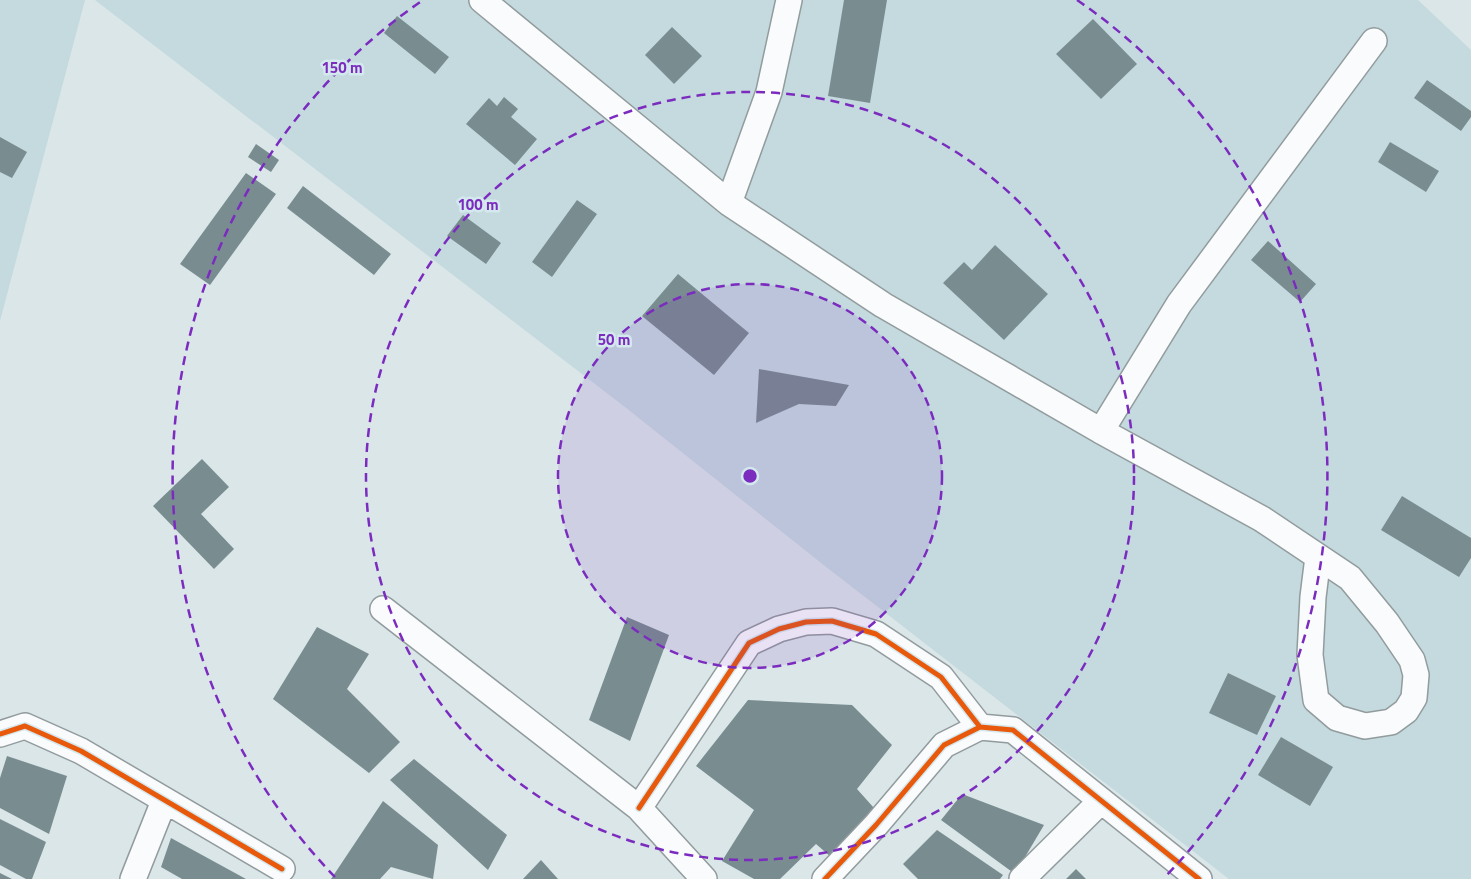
<svg xmlns="http://www.w3.org/2000/svg" width="1471" height="879" viewBox="0 0 1471 879" font-family="'Titillium Web',sans-serif">
<style>
.built{fill:#c4dade}
.building{fill:#798d91}
.lines{fill:none;stroke-linecap:round;stroke-linejoin:round}
.minor-casing{stroke:#929b9d;stroke-width:28}
.minor{stroke:#f9fbfc;stroke-width:25}
.cycleway-casing{stroke:#d4e9ee;stroke-width:8}
.cycleway{stroke:#e8590c;stroke-width:5}
.ring{fill:none;stroke:#7b2cbf;stroke-width:2.5;stroke-dasharray:9 6}
.centre{fill:#7b2cbf;stroke:#d4e9ee;stroke-width:2.5}
.ring-label{font-size:15px;text-anchor:middle;font-weight:bold;fill:#7b2cbf;stroke:#d4e9ee;stroke-width:5;stroke-linejoin:round;paint-order:stroke}
</style>
<rect width="100%" height="100%" fill="#dae6e8"/>
<path class="built" d="M 0,0 L 85,0 L 0,321 Z
M 95,0 L 1418,0 L 1471,50 L 1471,879 L 1229,879 L 825,566 L 625,407 Z"/>
<path class="building" d="M 844,0 L 887,0 L 870,103 L 828,96 Z
M 397,16 L 449,57 L 435,74 L 384,33 Z
M 1093,19 L 1137,64 L 1101,99 L 1056,54 Z
M 672,27 L 702,56 L 674,84 L 645,55 Z
M 1427,80 L 1471,111 L 1471,117 L 1461,131 L 1414,98 Z
M 504,97 L 518,109 L 511,117 L 537,139 L 515,165 L 466,124 L 489,98 L 497,106 Z
M 0,137 L 27,152 L 12,178 L 0,172 Z
M 1390,142 L 1439,171 L 1426,192 L 1378,162 Z
M 256,144 L 279,160 L 271,172 L 248,157 Z
M 246,173 L 276,194 L 210,285 L 180,264 Z
M 303,186 L 391,254 L 374,275 L 287,208 Z
M 577,200 L 597,214 L 552,277 L 532,262 Z
M 463,215 L 501,243 L 486,264 L 447,236 Z
M 1268,241 L 1316,284 L 1300,302 L 1251,260 Z
M 995,245 L 1048,294 L 1004,340 L 943,283 L 964,262 L 972,270 Z
M 678,274 L 749,333 L 714,375 L 642,316 Z
M 759,369 L 849,385 L 836,406 L 799,404 L 756,423 Z
M 202,459 L 229,487 L 201,514 L 234,549 L 214,569 L 153,506 Z
M 1402,496 L 1471,538 L 1471,558 L 1459,577 L 1381,530 Z
M 627,617 L 669,635 L 630,741 L 589,720 Z
M 317,627 L 369,654 L 347,689 L 400,742 L 369,773 L 273,699 Z
M 1228,673 L 1276,696 L 1257,735 L 1209,713 Z
M 748,700 L 852,705 L 892,745 L 857,789 L 874,808 L 831,857 L 816,844 L 780,879 L 754,879 L 722,861 L 754,810 L 696,766 Z
M 1281,737 L 1333,767 L 1310,806 L 1258,775 Z
M 7,756 L 67,776 L 49,834 L 0,808 L 0,778 Z
M 414,759 L 507,835 L 488,870 L 390,780 Z
M 962,794 L 1044,825 L 1015,874 L 941,820 Z
M 383,801 L 438,845 L 433,879 L 391,867 L 380,879 L 331,879 Z
M 0,819 L 46,842 L 32,879 L 26,879 L 0,865 Z
M 937,830 L 1003,875 L 1000,879 L 918,879 L 903,864 Z
M 171,838 L 246,879 L 182,879 L 161,867 Z
M 541,860 L 558,879 L 523,879 Z
M 1076,869 L 1086,879 L 1066,879 Z
M 0,873 L 12,879 L 0,879 Z"/>
<g class="lines">
<defs>
<path id="minor" d="M 482,0 L 729,203 L 883,305 L 1101,431 L 1262,519 L 1350,578 L 1387,623 L 1412,660 L 1416,675 L 1414,698 L 1406,711 L 1391,722 L 1365,726 L 1337,718 L 1316,700 L 1310,655 L 1313,597 L 1318,557
M 729,203 L 769,92 L 789,0
M 1101,431 L 1179,304 L 1374,41
M 383,609 L 639,808 L 704,879
M 0,734 L 25,726 L 81,751 L 282,869
M 639,808 L 749,643 L 779,629 L 806,622 L 832,621 L 876,634 L 941,677 L 980,727
M 133,879 L 164,801
M 825,879 L 876,825 L 944,745 L 980,727 L 1013,730 L 1199,879
M 1022,879 L 1101,801"/>
</defs>
<use href="#minor" class="minor-casing"/>
<use href="#minor" class="minor"/>
<defs>
<path id="cycleway" d="M 0,734 L 25,726 L 81,751 L 282,869
M 639,808 L 749,643 L 779,629 L 806,622 L 832,621 L 876,634 L 941,677 L 980,727
M 825,879 L 876,825 L 944,745 L 980,727 L 1013,730 L 1199,879"/>
</defs>
<use href="#cycleway" class="cycleway-casing"/>
<use href="#cycleway" class="cycleway"/>
</g>
<circle cx="750" cy="476" r="192" fill="#7b2cbf" fill-opacity=".12"/>
<g class="ring">
<circle cx="750" cy="476" r="192"/>
<circle cx="750" cy="476" r="384"/>
<path d="M335 877A577 577 0 0 1 423 0M1077 0A577 577 0 0 1 1165 877"/>
</g>
<circle cx="750" cy="476" r="8" class="centre"/>
<g class="ring-label">
<text x="342" y="73">150 m</text>
<text x="478" y="210">100 m</text>
<text x="614" y="345">50 m</text>
</g>
</svg>
